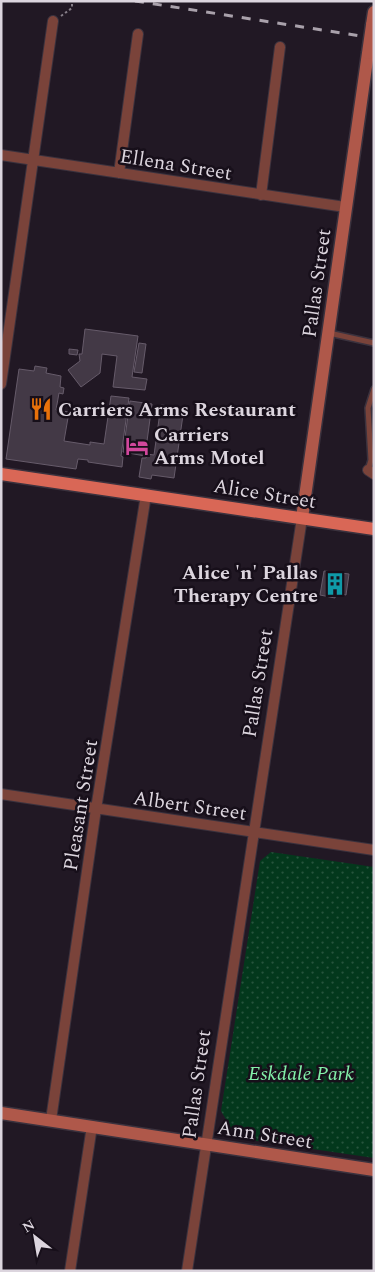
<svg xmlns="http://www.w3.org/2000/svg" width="375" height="1272" viewBox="0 0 375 1272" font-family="Spectral,serif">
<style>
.park{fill:url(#park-dots)}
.building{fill:#433946;stroke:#665b6a}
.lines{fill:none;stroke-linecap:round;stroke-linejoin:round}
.lane-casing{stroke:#3b323e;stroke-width:8}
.street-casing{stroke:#3b323e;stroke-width:12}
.secondary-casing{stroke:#3b323e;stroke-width:15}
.primary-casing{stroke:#3b323e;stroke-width:15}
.path{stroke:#867e88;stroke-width:2;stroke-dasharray:2.5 2.5;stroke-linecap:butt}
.lane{stroke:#7a433a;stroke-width:5}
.street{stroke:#7a433a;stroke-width:10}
.secondary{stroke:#af584a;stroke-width:12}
.primary{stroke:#d96756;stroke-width:12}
.rail{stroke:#a9a1ab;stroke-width:3;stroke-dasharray:9 9;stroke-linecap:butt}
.secondary-bridge-casing{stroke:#3b323e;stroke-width:15;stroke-linecap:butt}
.secondary-bridge{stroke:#af584a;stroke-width:12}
.labels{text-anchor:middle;stroke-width:5;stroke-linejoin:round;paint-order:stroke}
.street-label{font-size:20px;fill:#dcd5de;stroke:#170f1a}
.poi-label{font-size:20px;font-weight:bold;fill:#dcd5de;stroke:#170f1a;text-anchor:start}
.park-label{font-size:20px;font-style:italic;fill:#83f0a9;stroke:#170f1a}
</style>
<defs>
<pattern id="park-dots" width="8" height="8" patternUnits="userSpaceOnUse" patternTransform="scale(1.25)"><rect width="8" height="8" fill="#03381c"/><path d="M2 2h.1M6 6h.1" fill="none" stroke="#27543d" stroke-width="1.8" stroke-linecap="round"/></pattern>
</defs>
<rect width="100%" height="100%" fill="#211824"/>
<path class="park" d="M 271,852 L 374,867 L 374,1158 L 237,1138 L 221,1111 L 260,861 Z"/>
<path class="building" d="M 85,329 L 138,336 L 132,377 L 147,379 L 145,390 L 113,387 L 117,356 L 102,354 L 100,373 L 81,387 L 68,370 L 80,361 L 79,354 L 82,354 Z
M 139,343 L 146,344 L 142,373 L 134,372 Z
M 69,349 L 78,350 L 77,355 L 69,354 Z
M 35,366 L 47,368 L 46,373 L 61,376 L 60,387 L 64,388 L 63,394 L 59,393 L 56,410 L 69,412 L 64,441 L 90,445 L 90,442 L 104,444 L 111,396 L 129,398 L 121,456 L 123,457 L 122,467 L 88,462 L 88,460 L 78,459 L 76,469 L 6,459 L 19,369 L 34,371 Z
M 130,401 L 152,404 L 145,456 L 123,452 Z
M 161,405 L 184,408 L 174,478 L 152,475 L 151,479 L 139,477 L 142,458 L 146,458 L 147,454 L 154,455 Z
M 324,571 L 349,574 L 346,595 L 336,593 L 335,598 L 320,595 Z"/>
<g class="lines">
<defs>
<path id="lane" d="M 329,333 L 374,343
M 368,470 L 371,460 L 368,408 L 374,389"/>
<path id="street" d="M 1,155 L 345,207
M 119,173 L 138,34
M 261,195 L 280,47
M 1,384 L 53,21
M 368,470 L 374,474
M 1,794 L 374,850
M 51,1120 L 96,809 L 146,495
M 70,1271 L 92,1126
M 187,1271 L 302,518"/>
<path id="secondary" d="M 372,25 L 374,12
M 302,518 L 368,53
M 1,1113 L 374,1170"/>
<path id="primary" d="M 1,474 L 374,529"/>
</defs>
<use href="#lane" class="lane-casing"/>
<use href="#street" class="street-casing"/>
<use href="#secondary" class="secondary-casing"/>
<use href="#primary" class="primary-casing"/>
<path class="path" d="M 61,16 L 72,8 L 72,1"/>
<use href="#lane" class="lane"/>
<use href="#street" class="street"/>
<use href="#secondary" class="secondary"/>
<use href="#primary" class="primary"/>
<path class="rail" d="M 135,1 L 374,38"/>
<defs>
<path id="secondary-bridge" d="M 368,53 L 372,25"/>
</defs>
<use href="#secondary-bridge" class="secondary-bridge-casing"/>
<use href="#secondary-bridge" class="secondary-bridge"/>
</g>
<defs>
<symbol id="restaurant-bare" viewBox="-9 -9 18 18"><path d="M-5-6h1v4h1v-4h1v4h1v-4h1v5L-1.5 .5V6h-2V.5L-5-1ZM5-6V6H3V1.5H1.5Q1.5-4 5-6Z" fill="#e8710a" stroke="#170f1a" stroke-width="2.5" paint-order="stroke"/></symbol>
<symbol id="hotel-bare" viewBox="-9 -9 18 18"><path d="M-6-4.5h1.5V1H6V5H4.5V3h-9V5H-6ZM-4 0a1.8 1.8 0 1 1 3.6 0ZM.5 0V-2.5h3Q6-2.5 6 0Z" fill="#d1479c" stroke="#170f1a" stroke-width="2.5" paint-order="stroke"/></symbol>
<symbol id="building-bare" viewBox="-9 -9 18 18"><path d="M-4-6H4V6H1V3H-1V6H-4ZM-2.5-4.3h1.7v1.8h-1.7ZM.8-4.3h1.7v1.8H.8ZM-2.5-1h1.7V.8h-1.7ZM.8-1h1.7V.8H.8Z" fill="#0f9aa8" stroke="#170f1a" stroke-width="2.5" paint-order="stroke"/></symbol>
</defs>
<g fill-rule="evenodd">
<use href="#restaurant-bare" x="25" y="393" width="32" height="32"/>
<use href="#hotel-bare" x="121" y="430" width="32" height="32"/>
<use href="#building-bare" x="319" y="568" width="32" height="32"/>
</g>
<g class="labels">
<g class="street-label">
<text transform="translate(176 164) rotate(9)" y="7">Ellena Street</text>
<text transform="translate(316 283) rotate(-82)" y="7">Pallas Street</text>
<text transform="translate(265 493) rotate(9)" y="7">Alice Street</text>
<text transform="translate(257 683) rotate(-81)" y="7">Pallas Street</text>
<text transform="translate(80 805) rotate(-81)" y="7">Pleasant Street</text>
<text transform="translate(190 805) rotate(8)" y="7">Albert Street</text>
<text transform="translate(196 1084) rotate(-82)" y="7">Pallas Street</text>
<text transform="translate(265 1134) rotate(9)" y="7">Ann Street</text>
</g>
<g class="poi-label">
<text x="58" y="416">Carriers Arms Restaurant</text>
<text x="154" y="441">Carriers<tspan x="154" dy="23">Arms Motel</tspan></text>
<text x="318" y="579" text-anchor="end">Alice 'n' Pallas<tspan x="318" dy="23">Therapy Centre</tspan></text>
</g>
<g class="park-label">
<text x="301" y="1080">Eskdale Park</text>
</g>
</g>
<rect width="375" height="1272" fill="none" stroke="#dcd5de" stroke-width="5"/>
<g transform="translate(35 1237) rotate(329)" stroke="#170f1a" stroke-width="4" paint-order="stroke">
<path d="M0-4L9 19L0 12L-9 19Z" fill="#dcd5de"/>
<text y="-8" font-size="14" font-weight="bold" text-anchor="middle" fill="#dcd5de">N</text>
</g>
</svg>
